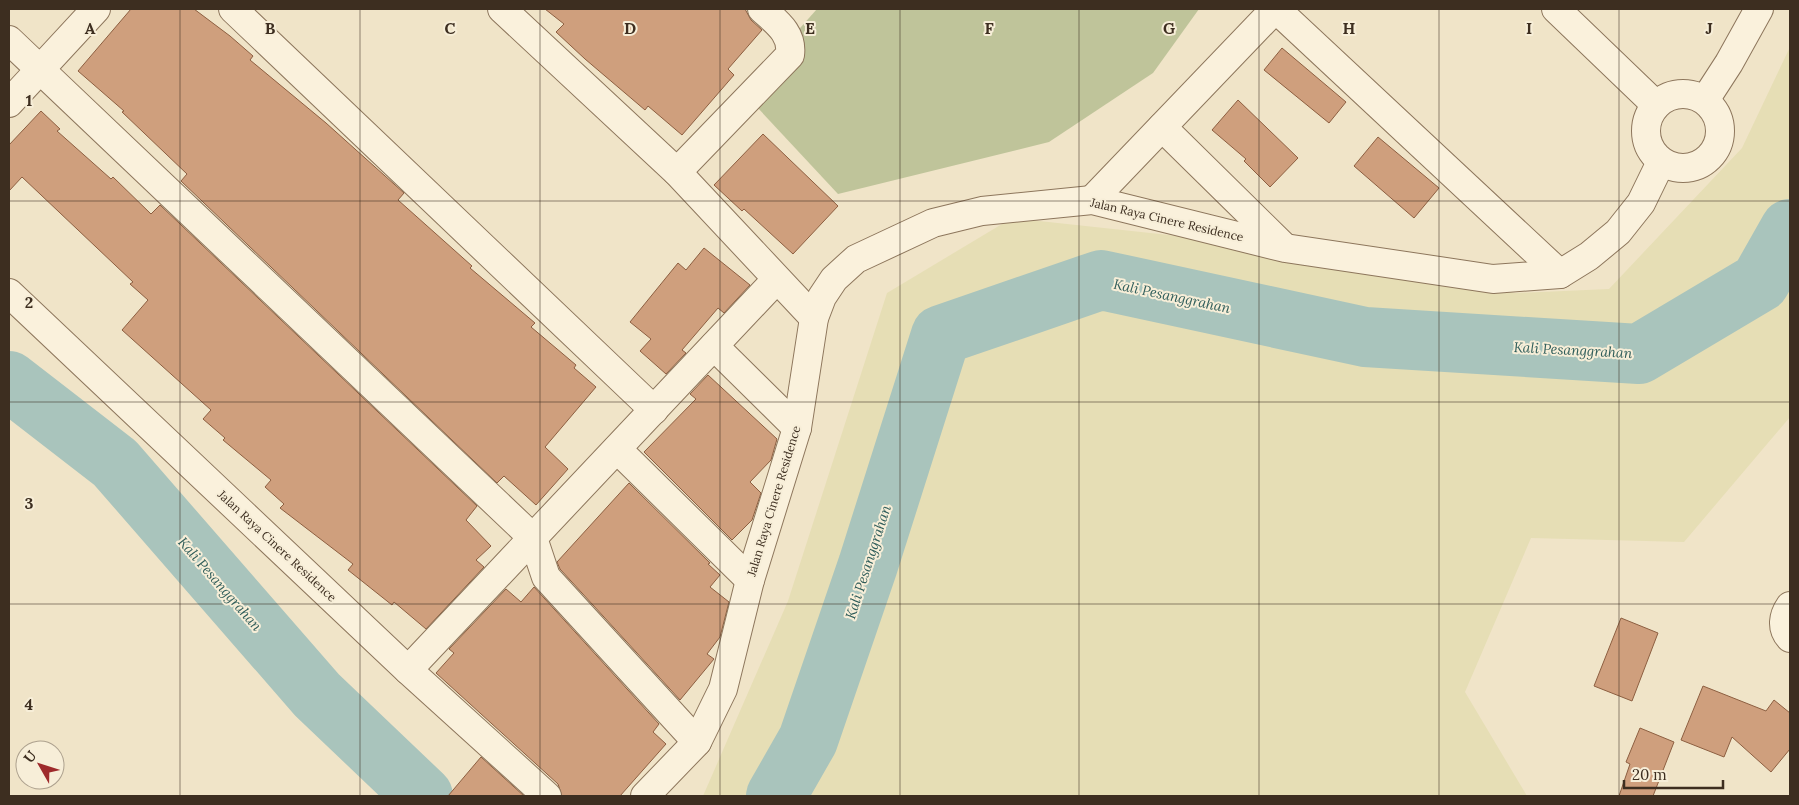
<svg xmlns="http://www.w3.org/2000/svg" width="1799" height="805" font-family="Lora,serif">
<rect width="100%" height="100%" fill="#f0e4c8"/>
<!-- farmland -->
<path fill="#e6deb5" d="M1790 47V417L1684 542 1531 538 1465 692 1527 796H703L788 601 887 293 1012 218 1178 236 1516 293 1609 289 1742 148Z"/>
<!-- cemetery -->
<path fill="#bfc49a" d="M817 9H1199L1153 73 1049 142 838 194 743 92Z"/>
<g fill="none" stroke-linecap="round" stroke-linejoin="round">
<!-- river -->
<g stroke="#a9c4bc" stroke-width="60">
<path d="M9 381 115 463 317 695 423 796"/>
<path d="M776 796 808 740 868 565 941 335 1101 280 1365 337 1639 354 1760 282 1790 229"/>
</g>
</g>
<!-- building -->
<g fill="#cf9f7d" stroke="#8d5f41">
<path d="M131 9H194L230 36 253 56 250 60 326 123 404 193 398 200 472 266 470 268 535 323 531 327 576 365 574 368 596 387 545 447 568 469 536 505 504 476 497 483 181 181 187 174 122 112 124 111 78 71Z"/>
<path d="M545 9H745L751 20 762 30 728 69 734 75 682 135 648 106 645 110 585 59 556 32 564 24Z"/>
<path d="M1282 48 1346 102 1329 123 1264 70Z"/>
<path d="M1238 100 1298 158 1270 187 1244 161 1246 159 1212 130Z"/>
<path d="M41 111 60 129 57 131 111 179 113 177 151 214 160 205 477 506 466 520 491 546 476 560 484 567 426 629 394 602 392 605 348 570 353 564 280 508 284 504 265 487 271 480 223 440 225 438 203 419 211 410 122 330 148 300 130 284 133 282 22 177 9 191V145Z"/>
<path d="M763 134 838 206 793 254 744 209 742 211 714 185Z"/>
<path d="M1378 137 1439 188 1414 218 1354 166Z"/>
<path d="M704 248 750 285 724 313 718 308 682 350 686 353 666 374 640 351 651 339 630 322 678 263 686 270Z"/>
<path d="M708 375 777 439 771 460 750 482 761 493 752 520 732 540 644 452 696 399 690 394Z"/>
<path d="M629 483 710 563 708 564 720 575 710 587 729 602 720 637 707 654 714 659 680 700 560 569 557 562Z"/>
<path d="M534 587 659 724 653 732 666 744 620 796H562L558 784 436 673 454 653 449 649 506 589 521 602Z"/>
<path d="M1621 618 1658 633 1632 701 1594 686Z"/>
<path d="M1703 686 1766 711 1774 700 1790 713V749L1771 772 1732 737 1724 757 1681 740Z"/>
<path d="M1640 728 1674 742 1653 796H1619L1630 764 1626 762Z"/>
<path d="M481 757 524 796H448Z"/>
</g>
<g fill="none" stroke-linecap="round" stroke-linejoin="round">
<defs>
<g id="street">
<path d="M233 9 654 410"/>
<path d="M502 9 677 172 814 318"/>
<path d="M1276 9 1560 274"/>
<path d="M1556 9 1656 105"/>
<path d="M9 40 533 538 546 577 697 742"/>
<circle cx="1683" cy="131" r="37"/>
<path d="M1705 100 1729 63 1759 9"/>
<path d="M9 103 96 9"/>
<path d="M1162 127 1284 247"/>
<path d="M677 172 790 55C793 33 776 22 762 9"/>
<path d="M1092 200 1275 9"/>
<path d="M9 293 408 670 547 796"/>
<path d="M714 346 797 428"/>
<path d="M617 449 750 580"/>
<path d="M1790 606C1783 616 1781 628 1790 638"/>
<path d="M408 670 776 280"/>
<path d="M645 796 697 742 723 689 750 580 797 428 814 318 822 297 834 279 856 259 933 223 982 211 1092 200 1285 248 1493 279 1560 274 1589 256 1618 232 1641 203 1661 162"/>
</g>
</defs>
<!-- street casing -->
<use href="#street" stroke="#8d765c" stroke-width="30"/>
<!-- street -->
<use href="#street" stroke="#faf1dc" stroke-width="28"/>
</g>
<!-- grid -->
<path fill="none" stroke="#3d2e20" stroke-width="1" stroke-opacity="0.55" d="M180 9V796M360 9V796M540 9V796M720 9V796M900 9V796M1079 9V796M1259 9V796M1439 9V796M1619 9V796M9 201H1790M9 402H1790M9 604H1790"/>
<g text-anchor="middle" stroke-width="4" stroke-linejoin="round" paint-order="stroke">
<!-- street labels -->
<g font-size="12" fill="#3d2e20" stroke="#f7eed8">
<text transform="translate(1167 220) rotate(13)" y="4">Jalan Raya Cinere Residence</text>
<text transform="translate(774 501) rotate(-73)" y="4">Jalan Raya Cinere Residence</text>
<text transform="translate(277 546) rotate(43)" y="4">Jalan Raya Cinere Residence</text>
</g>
<!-- water labels -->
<g font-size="14" font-style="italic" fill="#2f5d5a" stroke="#f7eed8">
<text transform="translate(1172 296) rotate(12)" y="5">Kali Pesanggrahan</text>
<text transform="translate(1573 350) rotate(3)" y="5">Kali Pesanggrahan</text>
<text transform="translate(868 562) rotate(-72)" y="5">Kali Pesanggrahan</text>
<text transform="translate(220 584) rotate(49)" y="5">Kali Pesanggrahan</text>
</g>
</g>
<g font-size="16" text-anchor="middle" font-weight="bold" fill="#3d2e20" stroke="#f7eed8" stroke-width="4" stroke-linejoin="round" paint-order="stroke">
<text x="90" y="34">A</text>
<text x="270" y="34">B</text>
<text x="450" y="34">C</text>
<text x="630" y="34">D</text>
<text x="810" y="34">E</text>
<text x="989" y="34">F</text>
<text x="1169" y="34">G</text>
<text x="1349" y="34">H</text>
<text x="1529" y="34">I</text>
<text x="1709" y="34">J</text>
<text x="29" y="106">1</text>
<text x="29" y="308">2</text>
<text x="29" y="509">3</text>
<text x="29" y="710">4</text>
</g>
<!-- border -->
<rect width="1799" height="805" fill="none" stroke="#3d2e20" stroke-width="20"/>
<!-- north arrow -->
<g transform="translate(40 765) rotate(309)"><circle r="24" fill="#f7eed8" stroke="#ada18e"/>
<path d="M0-4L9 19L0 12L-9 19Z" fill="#9e2a2b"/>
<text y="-8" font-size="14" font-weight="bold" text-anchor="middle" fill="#3d2e20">U</text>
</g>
<!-- scale -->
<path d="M1624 780v8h99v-8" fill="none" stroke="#3d2e20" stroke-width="2.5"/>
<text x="1632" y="780" font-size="15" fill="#3d2e20" stroke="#f7eed8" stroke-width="4" paint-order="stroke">20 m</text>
</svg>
